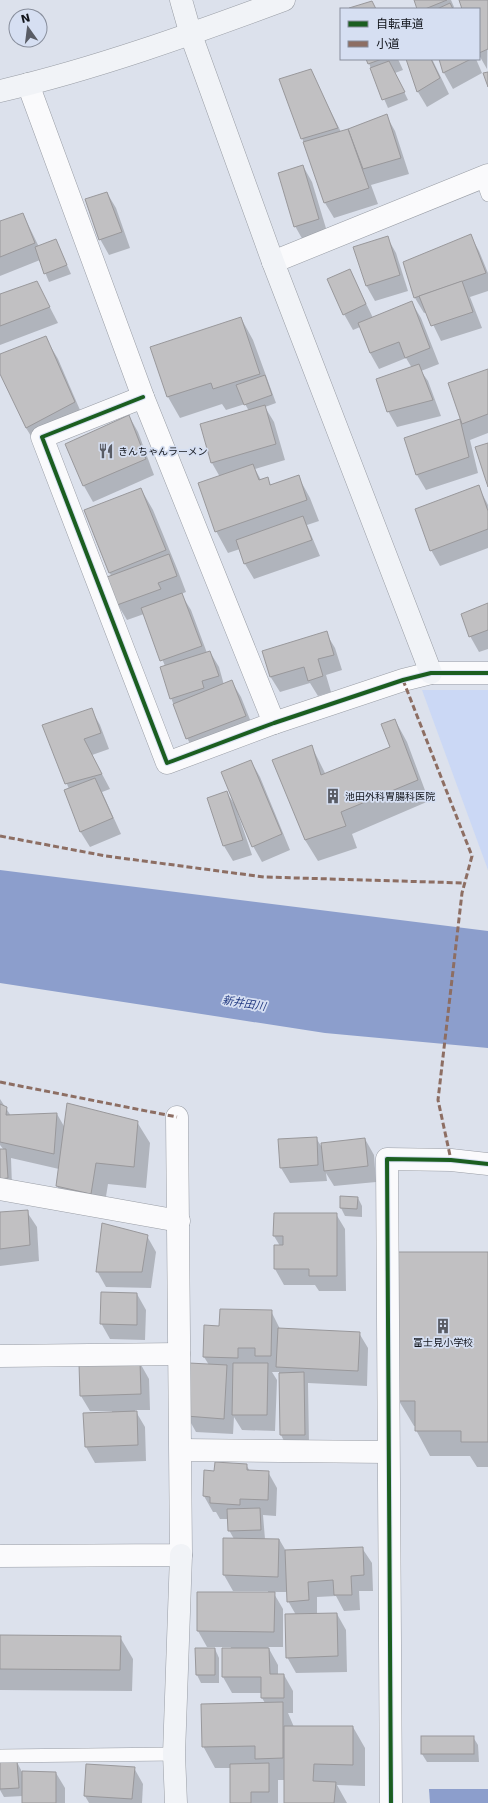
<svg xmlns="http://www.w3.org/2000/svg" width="488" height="1803" font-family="'DejaVu Sans','Noto Sans JP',sans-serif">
<rect width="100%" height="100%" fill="#dce1ec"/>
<!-- green -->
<path fill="#cbd8f5" d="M422 690H488V870Z"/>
<!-- water -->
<g fill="#8c9ecc">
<path d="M0 870 488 931V1048L325 1033 0 983Z"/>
<path d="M429 1789H488V1803H430Z"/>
</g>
<!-- shadow -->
<g fill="#0003">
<path d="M415 0H451L454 7 453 9H418Z"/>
<path d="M460 0H488L487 69 479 55V9H463Z"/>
<path d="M367 59H398L403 70 395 73 408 100 388 108Z"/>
<path d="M407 59H432L449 94 427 107 418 92Z"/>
<path d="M440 59H476L482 73 453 89 444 73Z"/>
<path d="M310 70 341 132 386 115 395 131 409 174 371 185 378 204 334 218 325 203 302 138Z"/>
<path d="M303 166 312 182 328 235 304 242 295 226Z"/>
<path d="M107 193 116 208 130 248 109 255 100 239Z"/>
<path d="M23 214 39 247 56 240 71 274 49 282 40 260 0 276V222Z"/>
<path d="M470 235 479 251 488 273V291L470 297 482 328 441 341 427 312 424 313 415 298Z"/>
<path d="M387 237 396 253 408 291 375 301 366 285Z"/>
<path d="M350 270 373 318 412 303 421 318 439 364 421 371 428 381 441 416 397 427 388 411 412 368 406 358 379 369 370 353 360 327 353 330 344 314Z"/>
<path d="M0 296 45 298 58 323 0 345Z"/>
<path d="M241 318 253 340 276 403 265 407 274 422 285 460 255 469 261 480 267 478 271 485 298 476 310 498 319 521 307 525 320 556 254 579 245 564 240 549 228 553 216 531 220 477 212 463 201 425 249 411 245 404 226 410 222 404 180 418 168 397Z"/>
<path d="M45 337 58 359 86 424 39 449 26 428 0 371V355Z"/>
<path d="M488 370V433L470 440 478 473 426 490 417 475 405 439 461 419Z"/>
<path d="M129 416 138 432 154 475 93 502 84 486 67 444Z"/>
<path d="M478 486 488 505V548L440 566 431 550Z"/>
<path d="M141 489 153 510 178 571 186 592 181 594 191 610 207 653 210 652 219 667 224 685 232 682 241 697 255 732 196 754 187 738 171 698 165 666 144 614 127 620 118 605 108 578 112 577 109 572Z"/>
<path d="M488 604V649L479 652 470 636Z"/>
<path d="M326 633 335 648 342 670 326 675 331 692 318 696 310 683 280 692 270 676Z"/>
<path d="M91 709 100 725 109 749 92 755 110 789 102 792 121 834 90 847 80 831 69 789 43 725Z"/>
<path d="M395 720 407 742 429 801 352 834 357 848 318 861 305 840 274 760 312 747 326 775 391 747Z"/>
<path d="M251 761 260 777 290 850 262 862 253 846 238 811H237L252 855 233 861 224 846 209 799 227 793 237 808Z"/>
<path d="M0 1099 11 1116 57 1114 65 1128 137 1122 150 1143 146 1188 108 1184 103 1215 70 1207 57 1186 59 1169 11 1158 12 1186 0 1188V1150H4L0 1145Z"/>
<path d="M316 1138 323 1149 365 1139 374 1155 376 1182 334 1186 326 1173 327 1181 290 1183 281 1168Z"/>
<path d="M358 1198 362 1206V1217L345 1216 341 1208Z"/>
<path d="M27 1212 37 1227 39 1261 0 1266V1213Z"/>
<path d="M336 1214 345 1229 346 1291H319L315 1285H284L275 1269V1246H280L274 1236Z"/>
<path d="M147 1236 156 1252 151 1288 106 1287 97 1271Z"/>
<path d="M488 1253V1467H477L470 1456H430L416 1430V1426H414L399 1401Z"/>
<path d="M137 1294 146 1310 145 1340 110 1339 101 1323Z"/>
<path d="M271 1311 280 1329 359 1333 368 1348 367 1386 308 1383 309 1443H285L281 1435 279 1372H272L277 1380 275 1431 242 1430 234 1417 233 1434 196 1432 187 1416 209 1365 204 1357 220 1327Z"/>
<path d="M140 1363 149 1379 150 1410H135L145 1427 146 1461 95 1463 86 1447 84 1414 112 1413V1411H90L81 1396Z"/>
<path d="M246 1465 250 1471 268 1472 277 1488 276 1516 263 1515 265 1539H279L286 1551 362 1548 372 1563 373 1591H359L360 1610 344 1611 336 1596 317 1597V1615L337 1614 346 1630 347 1672 296 1673 287 1657 296 1615 288 1601V1592H273L283 1609V1647H268L278 1665V1675H284L293 1691V1713H288L294 1727H353L365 1748V1786L337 1785 347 1803H285V1780H278V1803H231V1768H215L203 1746 265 1703 262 1698V1693H232L223 1677 231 1647H207L198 1631 268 1593V1591H233L224 1575 234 1539 229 1530 228 1519H220L216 1512H213L204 1496 205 1471 215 1472Z"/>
<path d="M0 1636 120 1637 133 1659 132 1691 0 1690Z"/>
<path d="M215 1649 219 1658V1683H201L197 1675Z"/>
<path d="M473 1737 478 1745 479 1762H427L422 1754Z"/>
<path d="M17 1762 22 1772 56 1773 65 1788V1803H23V1796L4 1797 0 1790V1763Z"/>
<path d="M134 1768 143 1784 142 1803H89L85 1796Z"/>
</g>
<!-- building -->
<g fill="#c1c0c2" stroke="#99989b">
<path d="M414 0H447L425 9H417Z"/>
<path d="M459 0H488V49L479 53V9H462Z"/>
<path d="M372 1 376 9H350L349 8Z"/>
<path d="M450 3 453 9H437Z"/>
<path d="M366 59H382L368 64Z"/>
<path d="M406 59H431L440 78 417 92Z"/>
<path d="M439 59H471L443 73Z"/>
<path d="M389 61 405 92 382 100 370 68Z"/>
<path d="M311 69 338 128 301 139 279 79Z"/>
<path d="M488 72V87L483 73Z"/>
<path d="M387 114 401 158 363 169 348 129Z"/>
<path d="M348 129 369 188 324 203 303 142Z"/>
<path d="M303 165 319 219 294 227 278 173Z"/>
<path d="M107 192 122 232 99 240 85 199Z"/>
<path d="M23 213 35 243 0 257V221Z"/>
<path d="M471 234 486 273 414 298 403 262Z"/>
<path d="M388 236 400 275 366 286 353 247Z"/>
<path d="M56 239 67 265 44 274 35 247Z"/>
<path d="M350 269 366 304 343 315 327 279Z"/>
<path d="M37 281 50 307 0 326V294Z"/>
<path d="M462 281 473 312 431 326 419 296Z"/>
<path d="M412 301 430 348 405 358 399 342 370 353 358 323Z"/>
<path d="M241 317 260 374 213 389 211 383 167 397 150 347Z"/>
<path d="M46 336 75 402 26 428 0 374V354Z"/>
<path d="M419 364 433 400 387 412 376 379Z"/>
<path d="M488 369V414L462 424 448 383Z"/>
<path d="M265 375 272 395 244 405 236 385Z"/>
<path d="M265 405 276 444 211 463 200 424Z"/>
<path d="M129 415 146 459 83 486 65 444Z"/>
<path d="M460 419 469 457 416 475 404 438Z"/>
<path d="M488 443V487L475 447Z"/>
<path d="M253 464 259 480 268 477 270 485 299 475 307 500 215 532 198 483Z"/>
<path d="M479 485 488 511V529L430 551 415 509Z"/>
<path d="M141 488 166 550 109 573 84 510Z"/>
<path d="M303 516 312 540 244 564 236 540Z"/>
<path d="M169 554 177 576 158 583 161 589 117 605 107 577Z"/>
<path d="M182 593 202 646 160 661 141 608Z"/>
<path d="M488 603V630L469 637 461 614Z"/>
<path d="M327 631 334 655 318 659 323 676 308 681 304 667 270 677 262 651Z"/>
<path d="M210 651 219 676 202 681 204 688 170 699 160 667Z"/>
<path d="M232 680 246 716 186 739 173 704Z"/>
<path d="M92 708 101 733 84 739 102 774 65 784 42 725Z"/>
<path d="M395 719 418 780 341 812 346 826 305 840 272 760 312 745 321 775 390 747 381 724Z"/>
<path d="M251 760 282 834 252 847 221 772Z"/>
<path d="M95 778 113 818 80 832 64 790Z"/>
<path d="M227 791 243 840 223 846 207 798Z"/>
<path d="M67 1103 138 1121 134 1167 96 1163 91 1194 56 1186Z"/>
<path d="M0 1104 7 1107 6 1115 57 1113 54 1154 0 1142Z"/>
<path d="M317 1137 318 1165 280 1168 278 1139Z"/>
<path d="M365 1138 368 1166 324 1171 321 1143Z"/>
<path d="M0 1149H6L8 1178 0 1179Z"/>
<path d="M340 1196 358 1197 357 1209 340 1208Z"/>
<path d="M28 1210 30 1245 0 1249V1212Z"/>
<path d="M274 1213H337V1276H309V1269H274V1245H283V1236H273Z"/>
<path d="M102 1223 148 1235 142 1272H96Z"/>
<path d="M398 1252H488V1442H461V1431H415V1401H398Z"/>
<path d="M101 1292 137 1293V1325L100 1324Z"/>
<path d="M220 1309 272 1310 271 1356H255V1348H238V1358L203 1357 204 1325 219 1326Z"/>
<path d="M278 1328 360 1332 358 1371 276 1367Z"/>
<path d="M140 1362 141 1394 80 1396 79 1364Z"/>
<path d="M189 1363 227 1365 224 1419 186 1416Z"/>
<path d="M233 1363H268L267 1415H232Z"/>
<path d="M304 1372 305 1435H280L279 1373Z"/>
<path d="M137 1411 138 1445 85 1447 83 1413Z"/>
<path d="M215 1462 247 1464V1470L269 1471 268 1500 240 1499V1505L210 1503V1497L203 1496 204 1470 214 1471Z"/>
<path d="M260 1508 261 1530 228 1531 227 1509Z"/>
<path d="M223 1538 279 1539 278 1577 223 1575Z"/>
<path d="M363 1547 364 1575 351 1576 352 1595H334L333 1580 308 1582 309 1600 287 1602 285 1550Z"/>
<path d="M197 1592H275L274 1632 197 1631Z"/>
<path d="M337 1613 338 1656 286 1658 285 1614Z"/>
<path d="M0 1635 121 1636 120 1670 0 1669Z"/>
<path d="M195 1648H215V1675H196Z"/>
<path d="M222 1648H269L270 1674H284V1698H261V1677H222Z"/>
<path d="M283 1702V1758L255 1759V1746L202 1747 201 1704Z"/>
<path d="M284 1726H353V1765L314 1764 313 1781 336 1782 334 1803H284Z"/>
<rect x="421" y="1736" width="53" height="18"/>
<path d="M17 1761 19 1788 0 1789V1762Z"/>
<path d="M269 1763V1792H251V1803H230V1764Z"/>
<path d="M86 1764 135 1767 132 1799 84 1796Z"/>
<path d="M22 1771 56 1772V1803H22Z"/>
</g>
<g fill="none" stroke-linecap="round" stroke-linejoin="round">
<defs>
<g id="lane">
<path d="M482 178 488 195"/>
<path d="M0 1756 174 1754"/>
</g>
<g id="street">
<path d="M28 84 143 397 274 723"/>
<path d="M273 262 488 175"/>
<path d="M143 397 42 437 167 763 274 723 403 680 431 673H488"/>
<path d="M0 1189 179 1221"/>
<path d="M0 1356 179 1354"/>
<path d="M181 1450 388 1452"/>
<path d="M0 1556 181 1555 177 1117"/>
<path d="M391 1803 387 1159 451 1160 488 1164"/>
</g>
<g id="secondary">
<path d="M181 0 191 35 273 262 431 673"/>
<path d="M0 91C95 69 192 34 284 0"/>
<path d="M176 1803 174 1754 181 1555"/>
</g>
</defs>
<!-- lane casing -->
<use href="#lane" stroke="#999da5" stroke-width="14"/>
<!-- street casing -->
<use href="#street" stroke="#999da5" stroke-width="23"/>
<!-- secondary casing -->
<use href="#secondary" stroke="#999da5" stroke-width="23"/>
<!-- lane -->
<use href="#lane" stroke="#fafafc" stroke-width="13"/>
<!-- street -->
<use href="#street" stroke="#fafafc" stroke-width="22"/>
<!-- secondary -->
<use href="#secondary" stroke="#f1f3f7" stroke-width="22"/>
<!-- quiet -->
<g stroke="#8d6e63" stroke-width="3" stroke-dasharray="6 3" stroke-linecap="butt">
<path d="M403 680 472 856 462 893 438 1100 451 1160"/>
<path d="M0 836 106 856 264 877 465 883"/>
<path d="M0 1082 177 1117"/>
</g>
<defs>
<g id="cycleway">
<path d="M143 397 42 437 167 763 274 723 403 680 431 673H488"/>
<path d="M391 1803 387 1159 451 1160 488 1164"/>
</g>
</defs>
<!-- cycleway casing -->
<use href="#cycleway" stroke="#d6dff2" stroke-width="6"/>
<!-- cycleway -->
<use href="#cycleway" stroke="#1b5e20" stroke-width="4"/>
</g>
<!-- icons -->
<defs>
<symbol id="restaurant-bare" viewBox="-9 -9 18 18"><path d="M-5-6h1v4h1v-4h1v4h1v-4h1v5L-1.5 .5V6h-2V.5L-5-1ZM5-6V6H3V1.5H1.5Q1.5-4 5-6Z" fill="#595c65" stroke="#d6dff2" stroke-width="2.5" paint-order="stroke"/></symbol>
<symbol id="building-bare" viewBox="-9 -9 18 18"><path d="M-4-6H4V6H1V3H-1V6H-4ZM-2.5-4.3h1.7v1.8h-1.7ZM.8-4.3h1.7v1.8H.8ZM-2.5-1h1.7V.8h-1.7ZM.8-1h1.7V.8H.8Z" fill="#595c65" stroke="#d6dff2" stroke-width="2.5" paint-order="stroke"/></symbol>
</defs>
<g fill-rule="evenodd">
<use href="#restaurant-bare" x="95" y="440" width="22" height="22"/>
<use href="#building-bare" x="322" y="785" width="22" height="22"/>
<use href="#building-bare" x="432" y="1315" width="22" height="22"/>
</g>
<g text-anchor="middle" stroke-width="3.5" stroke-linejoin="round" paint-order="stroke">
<!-- poi labels -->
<g font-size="10" fill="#12151c" stroke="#d6dff2" text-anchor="start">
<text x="118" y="455">きんちゃんラーメン</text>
<text x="345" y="800">池田外科胃腸科医院</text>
<text x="443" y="1346" text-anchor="middle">富士見小学校</text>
</g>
<!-- water labels -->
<g font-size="11" font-style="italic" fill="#213981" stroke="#d6dff2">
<text transform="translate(244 1003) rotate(9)" y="4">新井田川</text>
</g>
</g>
<!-- legend -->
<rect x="340" y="8" width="140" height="52" fill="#d6dff2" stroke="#888e9c"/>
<rect x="348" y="21" width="20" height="6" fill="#1b5e20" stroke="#888e9c"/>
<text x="376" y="28" font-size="12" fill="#12151c">自転車道</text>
<rect x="348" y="41" width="20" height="6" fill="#8d6e63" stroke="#888e9c"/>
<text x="376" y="48" font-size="12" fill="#12151c">小道</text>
<!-- north arrow -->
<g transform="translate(28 28) rotate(346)"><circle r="19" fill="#d6dff2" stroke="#888e9c"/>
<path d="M0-3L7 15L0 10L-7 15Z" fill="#595c65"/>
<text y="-6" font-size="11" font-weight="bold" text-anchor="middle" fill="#12151c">N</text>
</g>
</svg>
